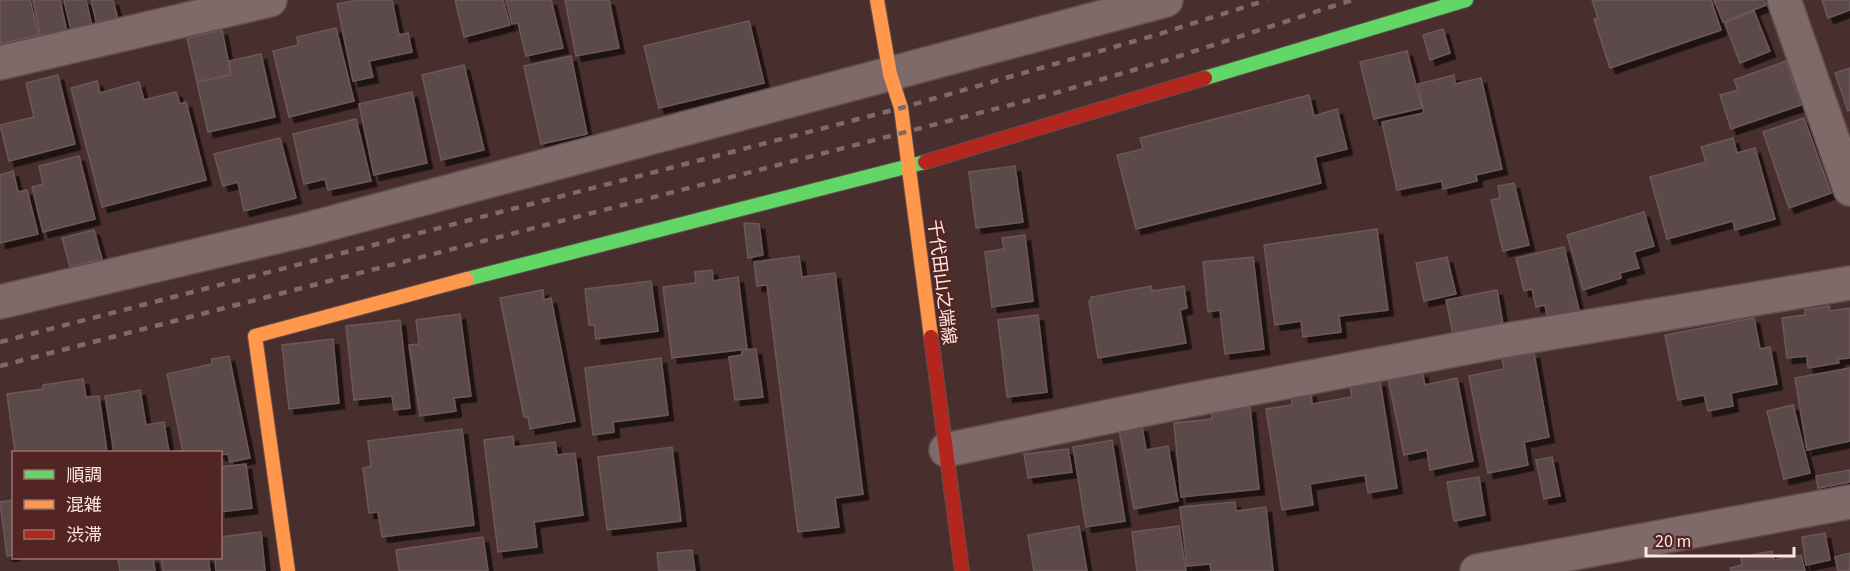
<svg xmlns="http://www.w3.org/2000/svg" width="1850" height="571" font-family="'Source Sans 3','Noto Sans JP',sans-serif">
<defs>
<filter id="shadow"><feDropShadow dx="5.5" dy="5.5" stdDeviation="0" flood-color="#0009"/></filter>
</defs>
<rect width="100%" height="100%" fill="#482f2d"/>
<!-- building -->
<g fill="#5c4849" stroke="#6d5859" stroke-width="1.5" filter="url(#shadow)">
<path d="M0 0H30L39 35 0 44Z"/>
<path d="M33 0H60L67 32 41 38Z"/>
<path d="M64 0H86L93 31 72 35Z"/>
<path d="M91 0H113L119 23 98 29Z"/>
<path d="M357 0H392L399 35 408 33 412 52 369 61 373 77 353 81 337 4Z"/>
<path d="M455 0H503L510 25 464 37Z"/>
<path d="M506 0H551L563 48 526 56 518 23 512 24Z"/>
<path d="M565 0H609L619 48 576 56Z"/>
<path d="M1592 0H1711L1721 30 1610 68 1594 19 1598 18Z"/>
<path d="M1714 0H1764L1766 5 1723 22Z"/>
<path d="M1822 0H1850V10L1828 18Z"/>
<path d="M1754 11 1770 51 1740 63 1725 23Z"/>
<path d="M749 21 764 83 659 108 644 46Z"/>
<path d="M336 28 354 101 289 117 273 51 298 45 297 37Z"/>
<path d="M1443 29 1450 53 1430 60 1423 35Z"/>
<path d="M222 30 231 75 197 82 187 38Z"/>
<path d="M1407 51 1422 108 1374 119 1360 62Z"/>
<path d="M261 54 275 117 208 132 197 82 231 75 229 61Z"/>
<path d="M571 56 587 134 541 144 524 66Z"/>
<path d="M1786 61 1801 105 1731 129 1720 95 1738 90 1734 80Z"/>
<path d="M464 65 484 150 441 160 422 75Z"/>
<path d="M1850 68V110L1848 111 1835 73Z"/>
<path d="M58 75 75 144 9 161 0 125 34 117 26 83Z"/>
<path d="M1454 75 1455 84 1481 78 1502 169 1476 175 1477 181 1443 189 1442 181 1397 190 1382 122 1424 113 1418 84Z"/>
<path d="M97 81 100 93 139 82 144 100 176 92 180 104 186 102 206 180 102 207 71 88Z"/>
<path d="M412 92 427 163 374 175 359 104Z"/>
<path d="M1309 95 1314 116 1337 109 1347 149 1315 157 1321 183 1136 229 1117 155 1143 149 1140 138Z"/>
<path d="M1804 118 1831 193 1789 208 1763 132Z"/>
<path d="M356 119 371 181 328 190 325 179 304 184 293 134Z"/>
<path d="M280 138 296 198 244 211 238 182 223 186 214 154Z"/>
<path d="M1733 138 1737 153 1755 148 1775 219 1735 230 1733 221 1667 239 1650 177 1706 162 1701 147Z"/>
<path d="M79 156 95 219 43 232 32 187 43 184 39 166Z"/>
<path d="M1015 166 1023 222 976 228 969 172Z"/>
<path d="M13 171 18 192 27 190 38 234 0 243V175Z"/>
<path d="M1514 183 1529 245 1503 251 1491 200 1500 198 1498 186Z"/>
<path d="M1644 212 1654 246 1634 252 1639 268 1620 273 1621 278 1583 290 1567 235Z"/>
<path d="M744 223 759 224 763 255 748 258Z"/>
<path d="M1377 229 1388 310 1339 316 1341 332 1303 337 1301 321 1275 325 1264 245Z"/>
<path d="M94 230 102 259 70 267 62 238Z"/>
<path d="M1025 235 1033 301 992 307 985 252 1004 249 1002 238Z"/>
<path d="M1564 247 1580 314 1548 321 1545 305 1536 307 1532 289 1524 291 1516 258Z"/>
<path d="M799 256 802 277 835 273 863 494 835 498 839 527 798 532 767 285 757 286 754 262Z"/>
<path d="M1253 257 1264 349 1225 354 1220 310 1208 312 1203 262Z"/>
<path d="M1447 257 1456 294 1424 301 1416 263Z"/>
<path d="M712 270 713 281 738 277 747 349 672 358 663 287 696 283 695 272Z"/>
<path d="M651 281 658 331 596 339 594 325H589L585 289Z"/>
<path d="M1151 286 1152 291 1184 286 1187 308 1180 310 1186 343 1098 358 1089 301H1091V297Z"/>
<path d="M543 290 544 300 551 298 575 421 530 429 528 417H524L500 298Z"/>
<path d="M1497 290 1504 330 1454 339 1446 300Z"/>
<path d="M1829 306 1830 311 1850 308V358L1838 359 1839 363 1808 368 1807 356 1787 358 1782 318 1805 315V310Z"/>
<path d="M460 314 471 396 454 398 456 411 420 416 409 345 419 344 416 320Z"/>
<path d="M1038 315 1047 392 1007 397 998 320Z"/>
<path d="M1754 318 1760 349 1770 347 1777 384 1731 393 1733 406 1708 411 1704 395 1678 400 1665 335Z"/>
<path d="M400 320 410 408 394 410 392 396 354 400 346 326Z"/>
<path d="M333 339 339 403 289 409 282 345Z"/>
<path d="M756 349 763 397 735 400 729 357 742 355V350Z"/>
<path d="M1534 353 1549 437 1524 442 1528 465 1488 473 1469 376 1504 369 1502 358Z"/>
<path d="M229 356 250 458 230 462 228 454 220 455V452H183L167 374 212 364V359Z"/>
<path d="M661 358 668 415 613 422 614 432 593 435 585 368Z"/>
<path d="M1850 368V441L1807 450 1795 378Z"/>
<path d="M1422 372 1425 385 1457 378 1473 461 1430 470 1427 450 1404 455 1388 378Z"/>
<path d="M83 379 86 397 99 396 107 452H15L7 394 43 389V385Z"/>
<path d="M1380 381 1397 488 1368 493 1365 475 1310 484 1313 505 1282 510 1266 409 1292 405 1291 396 1311 392 1312 404 1352 397 1350 386Z"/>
<path d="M140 390 146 425 164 422 169 452H114L105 396Z"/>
<path d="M1793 405 1810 473 1784 479 1767 411Z"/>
<path d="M1250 407 1259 489 1181 497 1174 423 1212 419V411Z"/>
<path d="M1142 426 1146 450 1168 446 1178 501 1134 509 1119 430Z"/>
<path d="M462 429 474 525 382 537 378 512 369 513 363 468 371 466 368 441Z"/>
<path d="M513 436 514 447 555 442 557 455 575 453 583 515 534 522 537 547 498 552 484 440Z"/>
<path d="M1112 440 1125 521 1086 527 1073 447Z"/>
<path d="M672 447 681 521 607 530 598 457Z"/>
<path d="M1068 449 1072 472 1028 478 1024 454Z"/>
<path d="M1552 457 1560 496 1544 499 1536 460Z"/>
<path d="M246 464 252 508 220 512V467Z"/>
<path d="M1850 470V482L1818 488 1816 476Z"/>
<path d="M1479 477 1485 515 1454 521 1447 482Z"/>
<path d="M14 500V555L7 556 0 502Z"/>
<path d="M1235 502 1236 511 1266 507 1273 571H1211L1210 564 1187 566 1180 507Z"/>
<path d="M1079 526 1087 571H1034L1028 535Z"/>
<path d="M1179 526 1186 571H1137L1132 532Z"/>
<path d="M261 532 265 571H216L215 558H220V537Z"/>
<path d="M1825 533 1830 560 1806 565 1802 537Z"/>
<path d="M483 537 488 571H399L396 550Z"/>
<path d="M692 550 695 571H659L657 553Z"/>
<path d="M1772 551 1774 560 1801 555 1805 571H1731L1730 568 1742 565 1741 557Z"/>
<path d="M1850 553V571H1838L1835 557Z"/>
<path d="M118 558H153L155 571H120Z"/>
<path d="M161 558H208L210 571H163Z"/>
</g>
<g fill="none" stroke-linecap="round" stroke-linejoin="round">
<defs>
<g id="street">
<path d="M1784 0 1850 189"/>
<path d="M0 63 270 0"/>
<path d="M0 302 305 230 1166 0"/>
<path d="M946 450 1185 401 1501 341 1850 283"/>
<path d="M1477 571 1850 502"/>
</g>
<g id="fast">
<path d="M1205 78 1466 0"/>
<path d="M467 279 925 162"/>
</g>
<g id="slow">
<path d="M877 0 890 74 901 108 931 337"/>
<path d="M288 571 255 336 467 279"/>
</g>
<g id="jam">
<path d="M925 162 1205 78"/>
<path d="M931 337 962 571"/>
</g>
</defs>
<!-- street casing -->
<use href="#street" stroke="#624e4c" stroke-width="36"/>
<!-- fast casing -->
<use href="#fast" stroke="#624e4c" stroke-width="16"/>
<!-- slow casing -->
<use href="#slow" stroke="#624e4c" stroke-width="16"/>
<!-- jam casing -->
<use href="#jam" stroke="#624e4c" stroke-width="16"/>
<!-- street -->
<use href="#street" stroke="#7e6b69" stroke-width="33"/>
<!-- fast -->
<use href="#fast" stroke="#63d668" stroke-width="14"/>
<!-- slow -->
<use href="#slow" stroke="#ff974d" stroke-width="14"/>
<!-- jam -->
<use href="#jam" stroke="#b3261e" stroke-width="14"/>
<!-- rail -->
<g stroke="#7e6b69" stroke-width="4.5" stroke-dasharray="8 8" stroke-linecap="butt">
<path d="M0 342 901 108 1156 35 1267 0"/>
<path d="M0 366 1045 96 1164 61 1352 0"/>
</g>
</g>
<g text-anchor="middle" stroke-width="5" stroke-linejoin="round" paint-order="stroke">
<!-- street labels -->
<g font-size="18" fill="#fee6e3" stroke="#532522">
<text transform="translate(942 282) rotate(83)" y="6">千代田山之端線</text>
</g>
</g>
<!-- legend -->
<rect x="12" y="451" width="210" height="108" fill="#532522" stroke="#97726f" stroke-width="1.5"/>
<rect x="24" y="470" width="30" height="9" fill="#63d668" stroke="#97726f" stroke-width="1.5"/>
<text x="66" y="481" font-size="18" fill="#fee6e3">順調</text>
<rect x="24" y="500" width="30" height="9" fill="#ff974d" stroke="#97726f" stroke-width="1.5"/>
<text x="66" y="511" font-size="18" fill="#fee6e3">混雑</text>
<rect x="24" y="530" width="30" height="9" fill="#b3261e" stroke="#97726f" stroke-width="1.5"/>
<text x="66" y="541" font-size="18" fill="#fee6e3">渋滞</text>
<!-- scale -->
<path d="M1646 547v9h148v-9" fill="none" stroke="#fee6e3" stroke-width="3"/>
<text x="1655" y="547" font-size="18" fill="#fee6e3" stroke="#532522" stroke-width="4.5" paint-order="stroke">20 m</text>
</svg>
